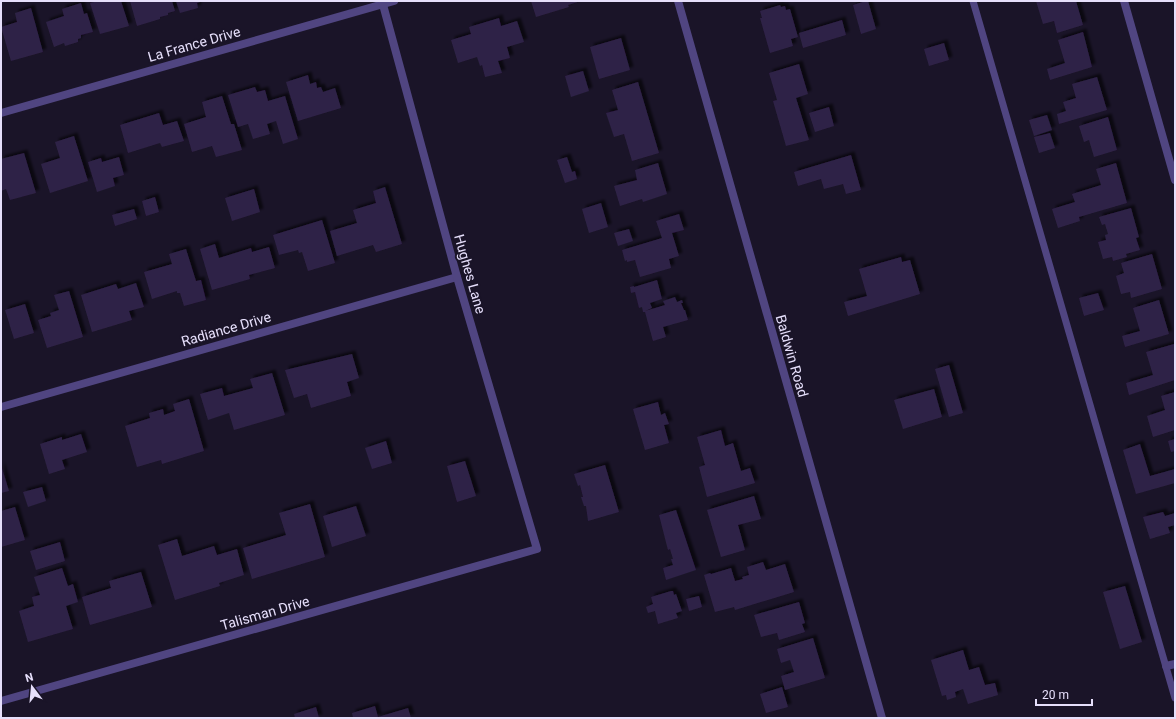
<svg xmlns="http://www.w3.org/2000/svg" width="1176" height="719" font-family="Roboto,sans-serif">
<defs>
<filter id="shadow"><feDropShadow dx="3.5" dy="-3.5" stdDeviation="1" flood-color="#0009"/></filter>
</defs>
<rect width="100%" height="100%" fill="#1a1428"/>
<!-- building -->
<g fill="#2f2246" filter="url(#shadow)">
<path d="M98 1H121L129 26 100 34 90 3Z"/>
<path d="M130 1H172L175 11 168 13V15L160 17V19L137 26Z"/>
<path d="M176 1H203L197 3 198 8 180 13Z"/>
<path d="M531 1H581L568 5 569 7 536 17Z"/>
<path d="M866 1H868L876 29 861 34 853 5Z"/>
<path d="M1036 1H1076L1083 25 1057 33 1054 21 1043 24Z"/>
<path d="M81 3 84 14 87 13 93 32 81 35V38L78 39V42L65 46 64 43 54 47 46 22 64 16 62 9Z"/>
<path d="M780 5 781 7 785 6 786 10 790 9 798 37 791 39 793 46 770 53 760 18H762L760 11Z"/>
<path d="M31 8 43 52 11 61 1 27 17 22 15 13Z"/>
<path d="M499 18 501 26 517 21 524 42 507 47 510 58 498 61 502 73 485 77 482 65 480 66 477 57 458 63 451 40 471 34 469 27Z"/>
<path d="M842 20 846 35 803 48 799 33Z"/>
<path d="M1083 32 1092 67 1050 80 1047 69 1065 63 1058 40Z"/>
<path d="M621 38 630 70 599 79 590 47Z"/>
<path d="M944 43 949 60 929 66 924 49Z"/>
<path d="M799 64 808 94 796 98 809 140 786 146 773 101 777 100 769 73Z"/>
<path d="M583 71 589 91 571 97 565 76Z"/>
<path d="M308 75 310 84 316 82 317 88 321 87 323 92 335 88 341 108 298 121 286 82Z"/>
<path d="M1097 77 1107 110 1059 124 1057 114 1066 111 1063 102 1076 98 1072 84Z"/>
<path d="M638 82 659 153 632 161 624 134 614 137 606 113 618 110 612 90Z"/>
<path d="M255 87 257 92 265 90 268 101 285 96 298 139 283 144 276 121 267 124 270 134 253 139 248 124 238 127 228 95Z"/>
<path d="M222 96 231 124H234L242 150 216 157 212 146 192 152 184 124 206 117 202 102Z"/>
<path d="M829 107 834 126 815 132 809 113Z"/>
<path d="M159 113 163 125 177 121 184 141 162 147 160 143 128 153 120 125Z"/>
<path d="M1047 115 1052 130 1034 136 1029 120Z"/>
<path d="M1108 117 1117 150 1094 157 1089 140 1084 142 1079 126Z"/>
<path d="M1050 133 1055 148 1039 153 1034 137Z"/>
<path d="M74 136 88 181 50 193 41 164 60 158 55 142Z"/>
<path d="M24 153 36 193 10 200 6 189 1 191V159Z"/>
<path d="M851 155 861 190 846 194 843 184 824 189 821 179 798 186 794 172Z"/>
<path d="M119 157 124 175 113 178 115 186 97 192 88 162 101 158 102 162Z"/>
<path d="M567 157 572 172 575 171 577 179 565 183 557 160Z"/>
<path d="M658 163 667 194 643 202 642 199 620 206 614 186 637 180 635 170Z"/>
<path d="M1116 163 1127 203 1079 217 1080 221 1058 228 1052 209 1075 202 1072 194 1101 185 1096 169Z"/>
<path d="M385 187 402 244 376 252 373 245 337 256 330 231 357 223 353 210 376 203 373 191Z"/>
<path d="M254 189 260 212 232 221 225 198Z"/>
<path d="M155 197 159 212 146 216 142 201Z"/>
<path d="M601 203 608 227 589 233 582 209Z"/>
<path d="M1131 208 1139 237 1136 238 1140 250 1126 254 1127 257 1113 261 1112 257 1103 259 1098 242 1106 240 1105 235 1108 234 1105 224 1102 225 1099 217Z"/>
<path d="M134 209 137 219 115 226 112 215Z"/>
<path d="M679 214 684 230 672 233 679 256 669 259 671 268 640 277 635 260 627 262V260L625 261 622 250 662 238 656 221Z"/>
<path d="M322 220 335 263 308 271 302 252 299 253 298 250 279 255 273 235Z"/>
<path d="M629 229 633 241 618 246 614 233Z"/>
<path d="M215 244 219 258 251 248 252 252 269 247 275 268 249 275 250 279 212 290 200 249Z"/>
<path d="M186 249 196 281 201 280 206 300 184 306 180 293H177V291L152 299 144 272 172 264 169 254Z"/>
<path d="M1152 254 1162 289 1131 298 1130 292 1121 294 1116 276 1124 273 1121 263Z"/>
<path d="M901 257 902 262 910 260 920 294 848 316 844 302 867 296 859 269Z"/>
<path d="M657 280 662 299 650 303 652 308 645 311 665 305 663 301 675 297 677 302 682 300 683 303H681L684 310H685L688 320 663 327 666 337 653 341 645 312H643L642 307 639 308 635 292 631 293 630 287 634 286V287Z"/>
<path d="M136 283 144 307 129 311 132 320 92 332 81 295 116 284 118 289Z"/>
<path d="M69 291 83 337 47 348 38 320 51 316 50 313 59 310 54 295Z"/>
<path d="M1098 293 1104 310 1084 316 1079 298Z"/>
<path d="M1159 300 1169 334 1125 347 1122 336 1140 331 1133 308Z"/>
<path d="M25 304 34 333 14 339 5 310Z"/>
<path d="M1174 344 1175 380 1129 395 1126 383 1153 375 1146 352Z"/>
<path d="M352 354 359 378 347 382 351 396 311 408 307 394 294 398 285 370Z"/>
<path d="M949 365 963 413 949 417 935 369Z"/>
<path d="M272 373 285 415 234 430 229 413 208 420 200 394 222 388 224 396 253 388 250 379Z"/>
<path d="M934 389 942 417 903 429 894 400Z"/>
<path d="M1175 392V430L1153 437 1147 416 1165 410 1161 396Z"/>
<path d="M189 399 204 451 162 464 161 460 137 467 125 426 150 418 149 413 163 409 164 415 175 411 173 404Z"/>
<path d="M658 402 661 415 665 413 669 424 664 425 669 443 645 450 633 409Z"/>
<path d="M721 430 725 446 733 443 741 471 750 468 755 483 707 497 699 467 705 465 697 437Z"/>
<path d="M81 434 87 452 62 460 65 469 49 474 40 444 62 437V440Z"/>
<path d="M1175 439V451L1171 452 1168 441Z"/>
<path d="M386 441 392 463 372 469 365 448Z"/>
<path d="M1140 444 1150 476 1175 469V483L1136 494 1123 450Z"/>
<path d="M465 461 476 496 457 502 447 466Z"/>
<path d="M1 465 9 491 1 493Z"/>
<path d="M605 465 619 512 588 521 586 506H584L581 497H583L580 485 578 486 574 474Z"/>
<path d="M42 487 46 501 28 507 23 492Z"/>
<path d="M754 496 761 519 738 525 745 550 721 557 707 510Z"/>
<path d="M310 504 325 557 252 579 243 548 286 535 279 513Z"/>
<path d="M356 506 366 536 332 547 323 516Z"/>
<path d="M15 507 25 540 1 547V511Z"/>
<path d="M676 510 696 570 666 580 663 568 673 565 671 559H673L670 549 668 550 659 515Z"/>
<path d="M1163 512 1165 516 1175 513V525L1168 527 1170 533 1150 539 1143 517Z"/>
<path d="M177 539 182 556 214 546 217 555 237 549 244 575 219 583 220 586 175 600 158 545Z"/>
<path d="M60 542 65 561 36 570 30 551Z"/>
<path d="M763 562 766 570 785 564 794 592 735 610 734 607 715 612 704 575 710 573 711 574 731 568 735 581 743 579 742 577 749 575 747 567Z"/>
<path d="M62 568 68 586 73 584 78 602 66 606 73 629 28 642 19 611 34 606 32 597 40 595 34 577Z"/>
<path d="M141 572 152 607 90 625 82 597 111 588 109 581Z"/>
<path d="M1125 586 1142 642 1120 649 1103 592Z"/>
<path d="M671 591H673L674 595 676 594 682 611 676 613 678 618 658 624 655 611 648 613 646 607 653 604 651 597Z"/>
<path d="M699 596 702 607 689 611 686 599Z"/>
<path d="M799 602 805 623 802 624 805 632 779 640 777 633 761 637 754 615Z"/>
<path d="M813 638 825 678 785 690 781 676 794 672 790 660 781 663 777 649Z"/>
<path d="M963 650 969 670 979 667 985 685 995 683 998 695 968 704 963 689 955 692 956 697 947 700 946 695 942 696 931 660Z"/>
<path d="M782 687 788 707 766 713 760 694Z"/>
<path d="M375 706 378 717 408 708 411 718H353L352 713Z"/>
<path d="M316 707 319 718H295L294 714Z"/>
</g>
<g fill="none" stroke-linecap="round" stroke-linejoin="round">
<!-- service -->
<path stroke="#504581" stroke-width="7" d="M973 1 1175 698"/>
<!-- minor -->
<g stroke="#504581" stroke-width="8">
<path d="M678 1 882 718"/>
<path d="M1124 1 1175 180"/>
<path d="M1 113 394 1"/>
<path d="M1 407 457 277"/>
<path d="M1166 666 1175 664"/>
<path d="M1 701 537 549 457 277 382 1"/>
</g>
</g>
<g text-anchor="middle" stroke-width="4" stroke-linejoin="round" paint-order="stroke">
<!-- street labels -->
<g font-size="14" fill="#e6dffb" stroke="#1a1428">
<text transform="translate(194 44) rotate(-16)" y="5">La France Drive</text>
<text transform="translate(470 274) rotate(74)" y="5">Hughes Lane</text>
<text transform="translate(226 329) rotate(-16)" y="5">Radiance Drive</text>
<text transform="translate(792 356) rotate(74)" y="5">Baldwin Road</text>
<text transform="translate(265 613) rotate(-16)" y="5">Talisman Drive</text>
</g>
</g>
<!-- border -->
<rect width="1176" height="719" fill="none" stroke="#e6dffb" stroke-width="4"/>
<!-- north arrow -->
<g transform="translate(32 687) rotate(344)" stroke="#1a1428" stroke-width="3" paint-order="stroke">
<path d="M0-3L7 15L0 10L-7 15Z" fill="#e6dffb"/>
<text y="-6" font-size="11" font-weight="bold" text-anchor="middle" fill="#e6dffb">N</text>
</g>
<!-- scale -->
<path d="M1036 699v6h56v-6" fill="none" stroke="#e6dffb" stroke-width="2"/>
<text x="1042" y="699" font-size="12" fill="#e6dffb" stroke="#1a1428" stroke-width="3" paint-order="stroke">20 m</text>
</svg>
